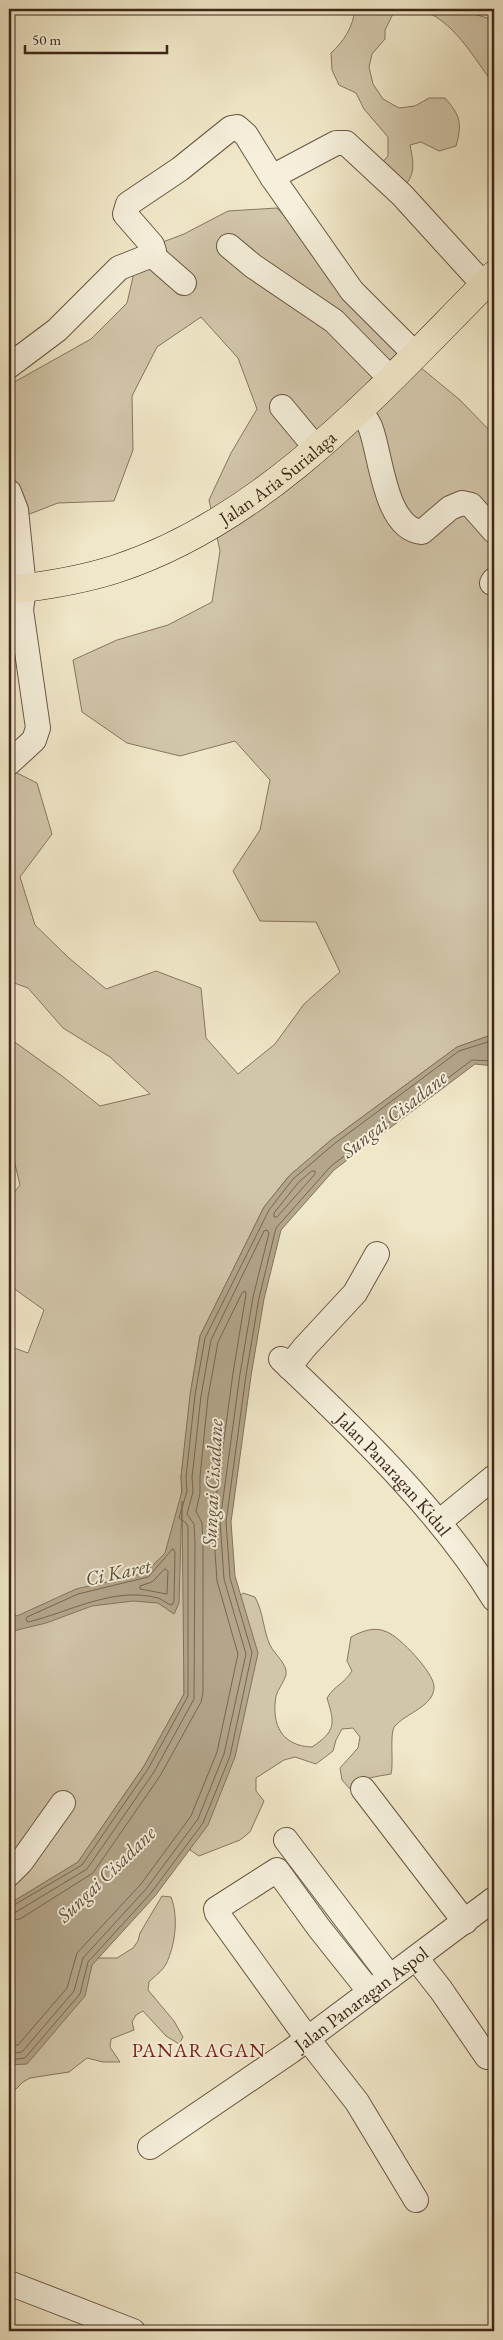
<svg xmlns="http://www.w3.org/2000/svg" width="503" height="2340" font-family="'EB Garamond',serif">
<rect width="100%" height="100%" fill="#f0e7c8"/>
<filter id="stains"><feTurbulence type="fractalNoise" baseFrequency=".004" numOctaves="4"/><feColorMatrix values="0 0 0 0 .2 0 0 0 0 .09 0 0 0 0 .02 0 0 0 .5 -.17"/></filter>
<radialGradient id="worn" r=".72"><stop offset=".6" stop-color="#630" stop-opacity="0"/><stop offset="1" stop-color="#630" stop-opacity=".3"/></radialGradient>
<!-- green -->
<g fill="#d2c6aa" stroke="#887660">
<path d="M355 9H405L393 14 385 30V39L372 54 369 67 373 84 383 99 399 108 415 106 429 98H445C461 116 462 124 456 146L439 151 421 142 410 145C414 165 416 175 401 190L377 168 388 156V137L364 109 356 93 339 85 332 70 331 53C344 41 353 27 355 9Z"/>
<path d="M419 9H470L477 15 494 20V85C474 58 453 19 419 9Z"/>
<path d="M277 208 420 367 460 400 494 435V1034L457 1047 331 1140 288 1177 264 1207 200 1336 192 1384 181 1477 184 1550V1694L144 1766 78 1862 9 1904V1346L28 1353 44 1310 9 1285V1199L20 1185 9 1139V1038L62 1076 100 1106 150 1094 110 1057 63 1028 28 988 9 981V769L37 783 52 834 20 877 35 925 69 958 106 989 156 971 201 988 206 1038 238 1074 275 1044 304 1004 340 972 316 922 260 921 233 871 260 830 270 780 235 741 180 756 127 743 82 712 73 660 117 640 168 625 212 602 220 551 209 500 231 453 257 409 238 358 201 317 157 347 132 396 133 450 114 501 58 503 9 522V385L91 339 127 303 139 251 184 234 228 211Z"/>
<path d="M243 1593 255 1597C264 1614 263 1630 270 1645 274 1654 288 1664 286 1675 284 1682 278 1689 276 1696 271 1725 282 1746 312 1747 336 1731 335 1724 327 1698 336 1684 343 1685 352 1671L347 1661 351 1637C362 1631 375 1626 387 1632 400 1637 433 1672 434 1686 435 1706 406 1713 395 1726 389 1733 394 1762 391 1774 375 1777 363 1777 350 1789L342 1780 340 1768 358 1748 360 1737 353 1728 342 1729 336 1740 333 1751 316 1764 295 1757 284 1760 256 1778V1791L264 1801 250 1832 240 1840 199 1856 190 1850 233 1602Z"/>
<path d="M162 1896 171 1897C179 1917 175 1946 166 1964 162 1972 154 1976 149 1982L148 1990 174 2021 183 2037 179 2044 166 2036 143 2011 136 2015 132 2022 134 2030 111 2039 110 2047 120 2062H103L87 2058 69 2072 30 2078 23 2082 12 2093 9 2114V2055L90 1958H117L133 1948 138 1941 140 1933Z"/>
</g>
<!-- water -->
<path fill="#b3a68b" stroke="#84735c" d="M494 1034V1066L475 1064 334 1170 281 1230 264 1299 251 1376 231 1522 235 1576 258 1653 235 1757 208 1825 155 1896 92 1965 85 1996 27 2064 9 2065V1904L78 1862 144 1766 184 1694 182 1501 179 1603 174 1614 158 1603 133 1601 92 1606 46 1623 9 1632V1611L17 1616 76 1589 145 1573 165 1553 182 1491 181 1477 190 1395 200 1336 264 1207 290 1175 331 1140 457 1047Z"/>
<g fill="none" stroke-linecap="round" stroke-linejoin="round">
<!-- shore -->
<g stroke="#786650" stroke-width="1">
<path d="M312 1171H315V1174L277 1217H274V1213L298 1183Z"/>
<path d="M173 1549 175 1552 174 1601 172 1605C167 1604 163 1600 158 1598 114 1586 70 1612 28 1622L26 1620 27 1617 78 1594 148 1577Z"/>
<path d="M165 1569 168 1571 167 1594 140 1589V1586L152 1582Z"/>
<path d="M9 1908 82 1865 148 1769 188 1696V1527L186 1523 179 1518 187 1491 186 1477 195 1395 205 1338 269 1210 293 1179 334 1144 459 1051 494 1040"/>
<path d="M9 1914 16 1912 87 1869 154 1772 194 1699 195 1543 194 1524 187 1514 193 1492 192 1477 201 1396 211 1340 264 1231 267 1230 269 1233 253 1297 240 1374 220 1521 224 1579 246 1654 224 1754 198 1819 146 1889 83 1958 74 1991 22 2052 9 2054"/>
<path d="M9 1921 20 1919 93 1873 160 1776 201 1702 203 1693V1543L202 1523 196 1511 200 1493V1477L208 1397 218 1342 242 1293 245 1291 246 1294 233 1373 213 1521 217 1581 238 1654 217 1752 191 1816 141 1884 77 1953 67 1988 18 2045 9 2046"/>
<path d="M9 2060 25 2058 80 1994 88 1962 151 1893 203 1823 230 1756 252 1653 230 1578 226 1522 246 1375 259 1298 276 1228 331 1166 472 1060 494 1061"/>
</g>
<defs>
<g id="minor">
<path d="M272 177 336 143H346L402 195 484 285"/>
<path d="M229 246 253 266 334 321 390 378"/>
<path d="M152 255 184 283"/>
<path d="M9 366 57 330 119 268 152 255 154 251 152 245 125 214 128 204 180 169 231 128 237 127 246 135 272 177 352 291 415 354"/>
<path d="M282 407 316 448"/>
<path d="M358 409C363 415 369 422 371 429 381 456 385 529 422 532L450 508 462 503 471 505 494 531"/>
<path d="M9 492 16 510 24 588 21 610 38 728 34 740 9 763"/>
<path d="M492 583 494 580"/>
<path id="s1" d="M281 1359C356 1430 440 1511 494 1599"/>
<path d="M289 1367 304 1348 355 1293 377 1254"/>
<path d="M439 1522 494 1477"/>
<path d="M363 1789 465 1922"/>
<path d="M286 1840 390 1977"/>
<path d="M9 1874 21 1862 63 1803"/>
<path d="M416 1958 441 1990 487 2057"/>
<path d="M370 1992 319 1928 277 1870 216 1909 217 1913 307 2038 357 2102 416 2200"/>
<path id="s2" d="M150 2147 291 2051 494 1899"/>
<path d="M9 2283 133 2331"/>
</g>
<g id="major">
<path id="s3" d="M9 590C44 586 82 580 116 569 269 519 384 385 494 275"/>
</g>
</defs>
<!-- minor casing -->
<use href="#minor" stroke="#6a5742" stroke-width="26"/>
<!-- major casing -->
<use href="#major" stroke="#3d2716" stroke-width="29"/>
<!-- minor -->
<use href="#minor" stroke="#f5efdb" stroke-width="24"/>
<!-- major -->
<use href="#major" stroke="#f0e7c8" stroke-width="28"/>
</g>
<g text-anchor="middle" stroke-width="4" stroke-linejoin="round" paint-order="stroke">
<!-- street labels -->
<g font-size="19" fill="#3d2716" stroke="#f5efdb">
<text dy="7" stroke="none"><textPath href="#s3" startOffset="296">Jalan Aria Surialaga</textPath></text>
<text dy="7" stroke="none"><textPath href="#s1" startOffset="161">Jalan Panaragan Kidul</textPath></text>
<text dy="7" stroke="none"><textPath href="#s2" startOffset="258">Jalan Panaragan Aspol</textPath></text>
</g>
<!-- water labels -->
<g font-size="20" font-style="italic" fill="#604d39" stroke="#f5efdb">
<text transform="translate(394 1114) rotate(-38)" y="7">Sungai Cisadane</text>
<text transform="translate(212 1483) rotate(-87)" y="7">Sungai Cisadane</text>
<text transform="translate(118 1572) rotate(-12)" y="7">Ci Karet</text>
<text transform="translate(106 1874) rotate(-44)" y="7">Sungai Cisadane</text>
</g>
<!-- neighbourhood labels -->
<g font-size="20" letter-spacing="1" fill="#7a1f14" stroke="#f5efdb">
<text x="199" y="2057">PANARAGAN</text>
</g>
</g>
<!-- margin -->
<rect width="503" height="2340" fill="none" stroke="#f0e7c8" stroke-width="30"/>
<rect x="10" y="10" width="483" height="2320" fill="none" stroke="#3d2716" stroke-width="2.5"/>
<rect x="15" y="15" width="473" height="2310" fill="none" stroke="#3d2716"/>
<!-- scale -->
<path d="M25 45v8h142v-8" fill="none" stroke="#3d2716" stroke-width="2.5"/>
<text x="32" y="45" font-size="15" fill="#3d2716" stroke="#f5efdb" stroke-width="4" paint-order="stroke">50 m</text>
<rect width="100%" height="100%" filter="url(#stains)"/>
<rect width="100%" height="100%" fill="url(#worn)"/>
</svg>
